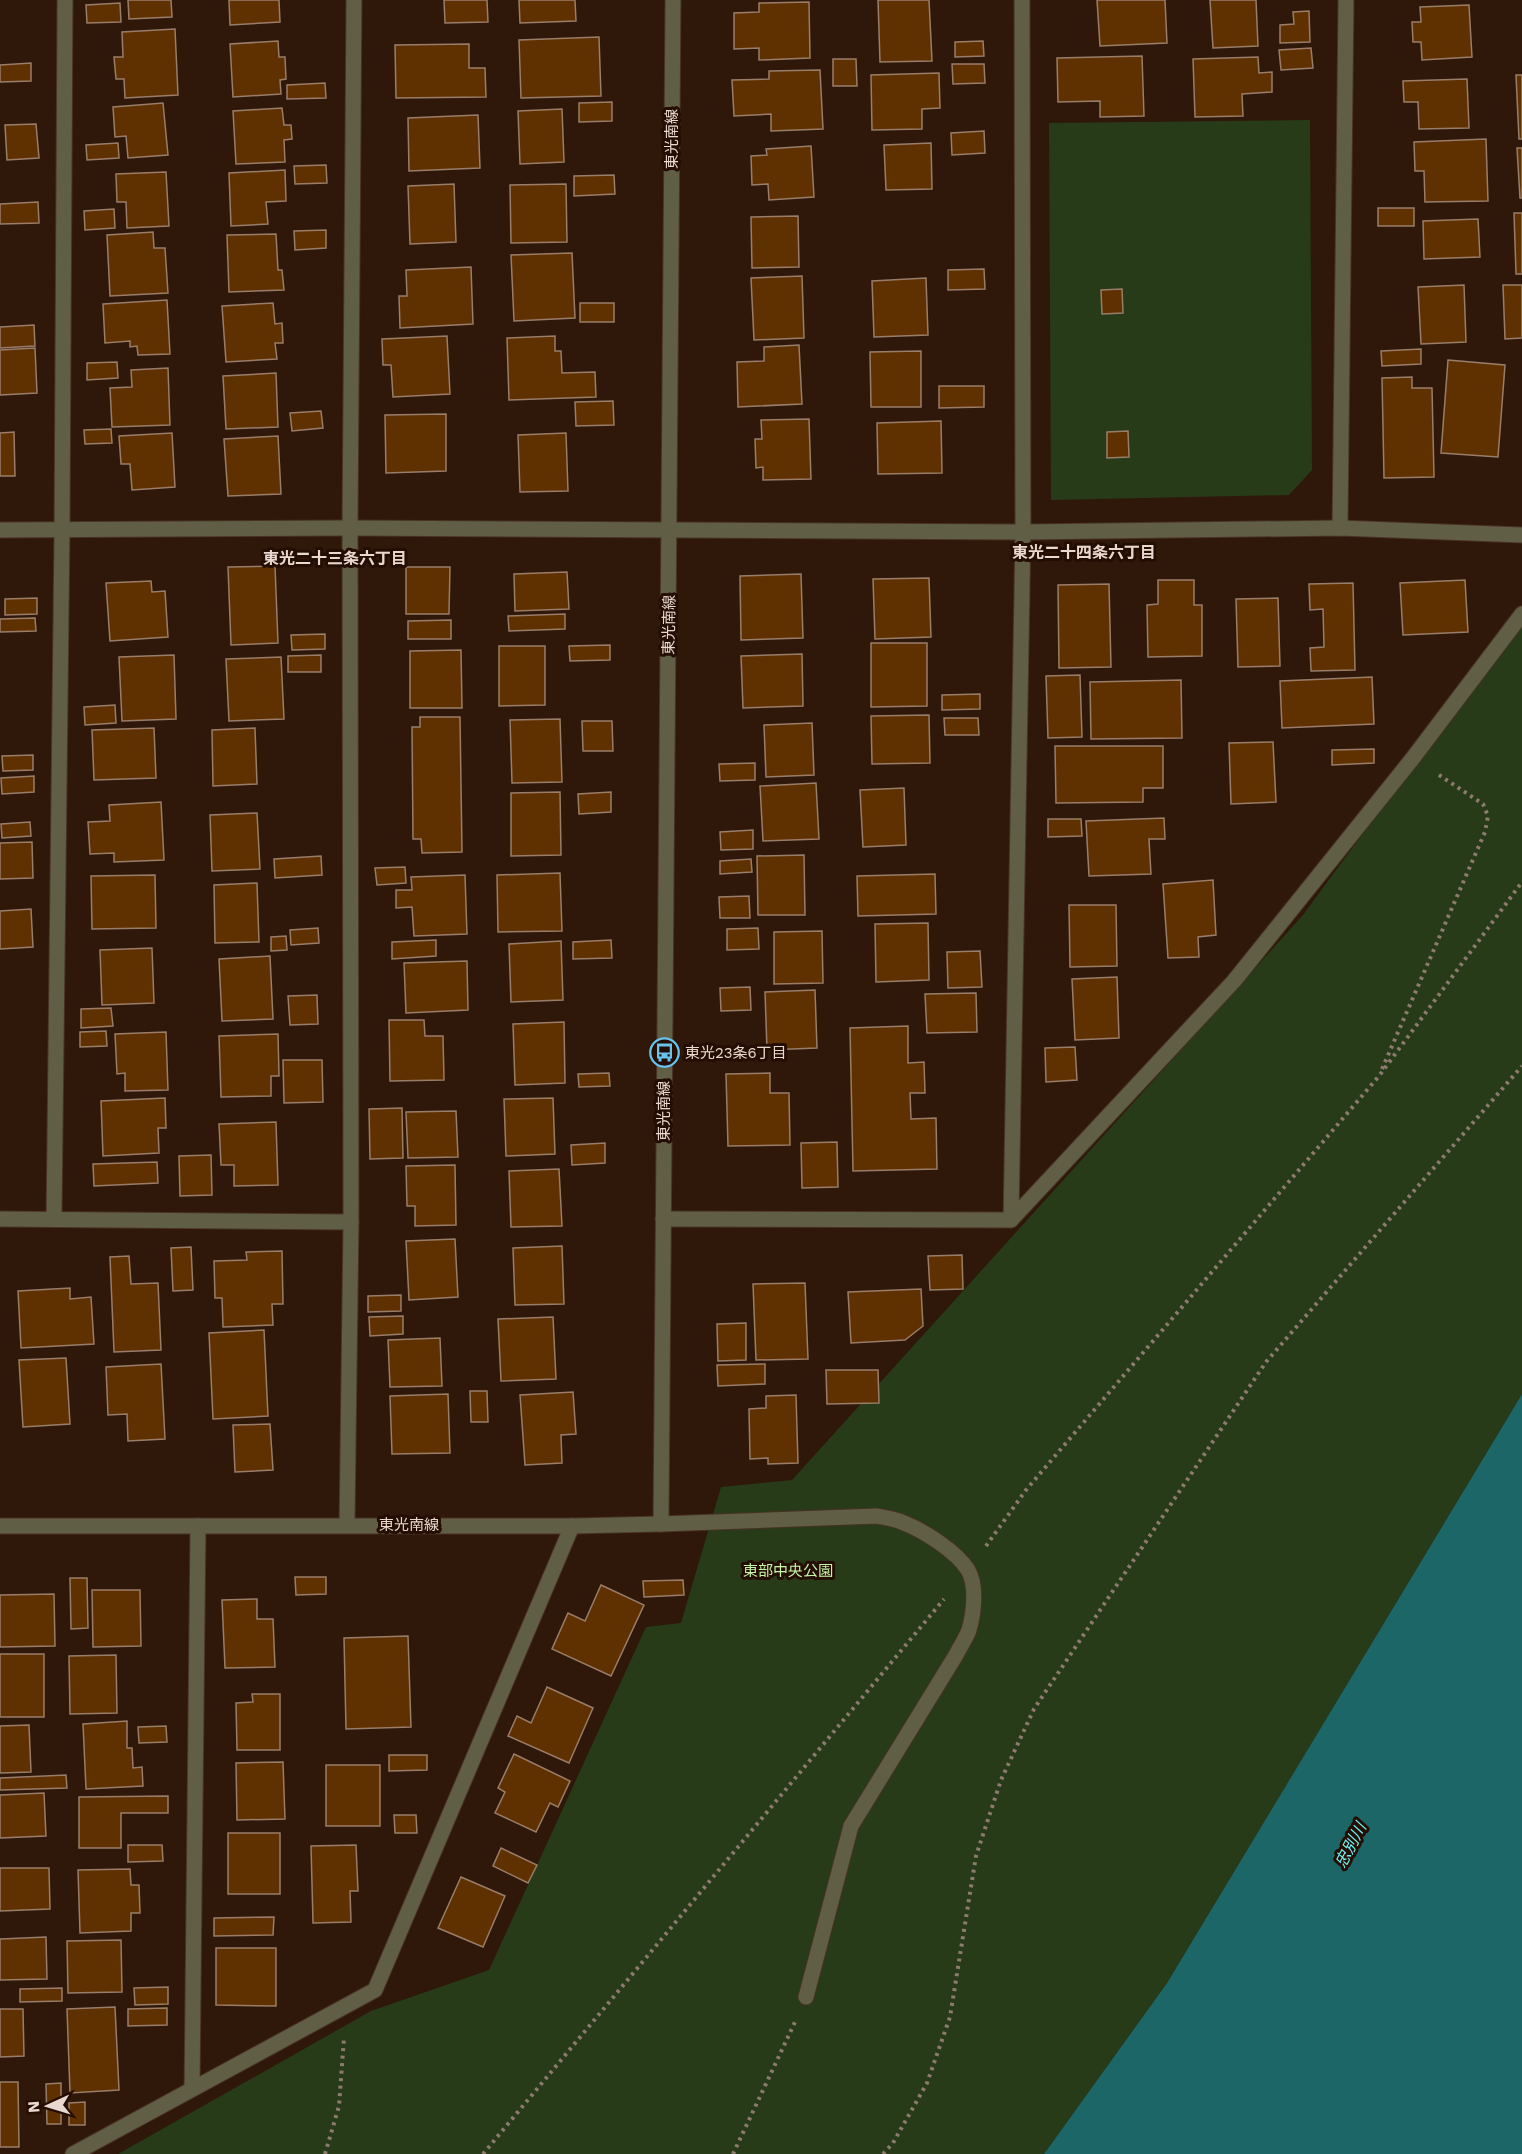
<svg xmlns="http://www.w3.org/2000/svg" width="1522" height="2154" font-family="'Work Sans','Noto Sans JP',sans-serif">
<rect width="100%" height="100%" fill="#2f1709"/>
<!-- green -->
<g fill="#273b19">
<path d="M1310 120 1312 470 1289 495 1051 500 1049 123Z"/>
<path d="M1522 617V1394L1167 1983 1044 2154H118L371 2011 489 1970 646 1627 681 1623 721 1487 792 1480 1303 915Z"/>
</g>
<!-- water -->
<path fill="#1c6668" d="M1522 1394V2154H1044L1167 1983Z"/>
<!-- building -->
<g fill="#603100" stroke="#997d69" stroke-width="1.5">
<path d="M128 0H171L172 17 129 19Z"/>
<path d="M229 0H279L280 22 230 25Z"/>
<path d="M444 0H487L488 22 445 23Z"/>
<path d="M519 0H575L576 21 520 23Z"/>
<path d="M878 0H929L932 61 880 62Z"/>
<path d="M1097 0H1165L1167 43 1100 46Z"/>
<path d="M1210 0H1256L1258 46 1213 48Z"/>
<path d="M809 2 810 58 759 60V48L734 49V13L759 12V3Z"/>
<path d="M120 3 121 22 87 23 86 5Z"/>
<path d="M1469 5 1472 57 1422 60 1421 42H1413L1412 22H1421L1420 7Z"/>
<path d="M1309 11 1310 42 1280 43V25L1294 24 1293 12Z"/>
<path d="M175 29 178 95 125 98 124 79H116L114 57H123L122 32Z"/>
<path d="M599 37 601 96 521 98 519 40Z"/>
<path d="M278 41 279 57H285L286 79 280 80 281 94 233 97 230 44Z"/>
<path d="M983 41 984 56 955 57V42Z"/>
<path d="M469 44V68H485L486 97 396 98 395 45Z"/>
<path d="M1311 48 1313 68 1281 70 1279 50Z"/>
<path d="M1142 56 1144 116 1100 117V101L1058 102 1057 58Z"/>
<path d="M1258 57 1259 73 1272 72V92L1242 94 1243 116 1195 117 1193 59Z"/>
<path d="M833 59H856L857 86H833Z"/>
<path d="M31 63V81L0 82V65Z"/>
<path d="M952 64H984L985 83 953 84Z"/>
<path d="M820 70 823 129 771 131V114L734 116 732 80 769 79V71Z"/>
<path d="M939 73 940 108 922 109V129L872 130 871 75Z"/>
<path d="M1516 75H1522V139H1519Z"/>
<path d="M1467 79 1469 128 1419 129 1418 102H1404L1403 81Z"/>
<path d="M325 83 326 98 287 99V85Z"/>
<path d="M612 102V121L579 122V103Z"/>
<path d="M163 103 168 155 128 158 126 136 115 137 113 107Z"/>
<path d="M282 108 284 125H291L292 139 284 140 285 162 236 164 233 111Z"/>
<path d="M562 109 564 162 520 164 518 111Z"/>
<path d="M478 115 480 168 409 171 408 118Z"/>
<path d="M36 124 39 158 7 160 5 125Z"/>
<path d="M984 131 985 153 952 155 951 133Z"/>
<path d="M1486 139 1488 201 1425 202 1424 171H1415L1414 142Z"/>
<path d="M118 143 119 158 87 160 86 145Z"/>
<path d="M931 143 932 189 886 190 884 145Z"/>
<path d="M811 146 814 197 769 200 768 184 752 185 751 156 767 155 766 149Z"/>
<path d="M1517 148H1522V198H1520Z"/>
<path d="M326 165 327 183 295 184 294 166Z"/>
<path d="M285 170 286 201 266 202 268 224 231 226 229 173Z"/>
<path d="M166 172 169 226 127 228 126 202H117L116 174Z"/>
<path d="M614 175 615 194 574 196V176Z"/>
<path d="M454 184 456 242 410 244 408 186Z"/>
<path d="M566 184 567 242 511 243 510 185Z"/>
<path d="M38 202 39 223 0 224V204Z"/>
<rect x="1378" y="208" width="36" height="18"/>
<path d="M114 209 115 228 85 230 84 211Z"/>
<path d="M1514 213H1522V274H1516Z"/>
<path d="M798 216 799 267 752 268 751 217Z"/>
<path d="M1478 219 1480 257 1424 259 1423 221Z"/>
<path d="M326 230V248L295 250 294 231Z"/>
<path d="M153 232 154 248H165L168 293 110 296 107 235Z"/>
<path d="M276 234 278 270H282L284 290 229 292 227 235Z"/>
<path d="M572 253 575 318 514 321 511 255Z"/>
<path d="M471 267 473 324 400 328 399 296H407L406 270Z"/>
<path d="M984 269 985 289 948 290V270Z"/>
<path d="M802 276 804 338 754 340 751 278Z"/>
<path d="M926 278 928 335 874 337 872 281Z"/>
<path d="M1464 285 1466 342 1421 344 1418 287Z"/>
<path d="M1503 285H1522V338L1505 339Z"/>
<path d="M1122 289 1123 313 1102 314 1101 290Z"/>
<path d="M167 300 170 354 138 355 137 346 130 347V341L105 343 103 304Z"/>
<path d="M273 303 275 324 282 323 283 343H275L277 359 226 362 222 306Z"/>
<rect x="580" y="303" width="34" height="19"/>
<path d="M34 325 35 346 0 348V327Z"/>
<path d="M447 336 450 394 393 397 391 365H383L382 339Z"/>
<path d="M555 336V351H561L562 373 595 372 596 397 509 400 507 338Z"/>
<path d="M799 345 802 404 738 407 737 362 764 361V347Z"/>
<path d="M35 348 37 393 0 395V350Z"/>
<path d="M1421 349V364L1382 366 1381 351Z"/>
<path d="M921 351V407H871L870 352Z"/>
<path d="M1448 360 1505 365 1498 457 1441 453Z"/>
<path d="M117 362 118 378 87 380V363Z"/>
<path d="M168 368 170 425 112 427 110 388 132 387 131 370Z"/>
<path d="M276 373 278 427 226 429 223 376Z"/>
<path d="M1412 377V388H1432L1434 477 1384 478 1382 378Z"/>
<path d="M939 386H984V407L939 408Z"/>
<path d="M613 401 614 425 576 426 575 402Z"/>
<path d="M321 411 323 428 292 431 290 413Z"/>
<path d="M446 414V471L386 473 385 415Z"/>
<path d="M809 419 811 479 763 480V467L756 468 755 439H762L761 420Z"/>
<path d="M941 421 942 473 878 474 877 423Z"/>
<path d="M111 429 112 443 85 444 84 430Z"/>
<path d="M1128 431 1129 457 1107 458V432Z"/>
<path d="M14 432 15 476H0V433Z"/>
<path d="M172 433 175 487 132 490 130 464H121L119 436Z"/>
<path d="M566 433 568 491 520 492 518 435Z"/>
<path d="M278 436 281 494 228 496 224 439Z"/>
<path d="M275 566 278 643 231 645 228 567Z"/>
<path d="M406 567H450L449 614H406Z"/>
<path d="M567 572 569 609 515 611 514 574Z"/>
<path d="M801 574 803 638 741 640 740 576Z"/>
<path d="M929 578 931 637 875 639 873 579Z"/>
<path d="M1158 580H1194V605H1202V656L1148 657 1147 605 1158 604Z"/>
<path d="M1465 580 1468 632 1403 635 1400 583Z"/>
<path d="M151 581 152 592 165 591 168 637 110 641 106 583Z"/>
<path d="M1353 583 1355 670 1311 671 1310 648 1324 647 1323 609 1310 610 1309 584Z"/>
<path d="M1109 584 1111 667 1059 668 1058 585Z"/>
<path d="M37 598V614L5 615V599Z"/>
<path d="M1278 598 1280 666 1238 667 1236 599Z"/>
<path d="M565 614V629L509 631 508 616Z"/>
<path d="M35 618 36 631 0 632V619Z"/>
<path d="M451 620V639H408V621Z"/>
<path d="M325 634V649L292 650 291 635Z"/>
<path d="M871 643H927V706L871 707Z"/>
<path d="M610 645V660L570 661 569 646Z"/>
<path d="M499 646H545V705L499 706Z"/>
<path d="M461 650 462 708H410V651Z"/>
<path d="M802 654 803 706 743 708 741 656Z"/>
<path d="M174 655 176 719 122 721 119 657Z"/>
<path d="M321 655V672H288V656Z"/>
<path d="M281 657 284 719 229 721 226 659Z"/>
<path d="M1080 675 1082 737 1048 738 1046 676Z"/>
<path d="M1372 677 1374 724 1282 728 1280 681Z"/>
<path d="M1181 680 1182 738 1091 739 1090 682Z"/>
<path d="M980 694V709L942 710V695Z"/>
<path d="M115 705 116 723 85 725 84 707Z"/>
<path d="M929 715 930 763 872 764 871 716Z"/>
<path d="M420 717H460L462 852 422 853 421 839H413L412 727H420Z"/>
<path d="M944 718H978L979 735H945Z"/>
<path d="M560 719 562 782 512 783 510 720Z"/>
<path d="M582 721H612L613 751H583Z"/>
<path d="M812 723 814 775 766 777 764 725Z"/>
<path d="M154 728 156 778 94 780 92 730Z"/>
<path d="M255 728 257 784 213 786 212 730Z"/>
<path d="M1273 742 1276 802 1231 804 1229 743Z"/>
<path d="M1055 746H1163V788H1143V802L1056 803Z"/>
<path d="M1374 749V763L1332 765V750Z"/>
<path d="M33 755V770L3 771 2 756Z"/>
<path d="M755 763V780L720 781 719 764Z"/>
<path d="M34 776V792L2 794 1 778Z"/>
<path d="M816 783 819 839 763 841 760 786Z"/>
<path d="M904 788 906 845 863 847 860 790Z"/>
<path d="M560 792 561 855 511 856V793Z"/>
<path d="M611 792V812L579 814 578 794Z"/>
<path d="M161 802 164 860 114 862V853L90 854 88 822 110 821 109 805Z"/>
<path d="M257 813 260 869 212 871 210 815Z"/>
<path d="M1164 818 1165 839H1149L1151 874 1089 876 1086 821Z"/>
<path d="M1048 819H1081L1082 836 1048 837Z"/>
<path d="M30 822 31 836 2 838 1 824Z"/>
<path d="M753 830V849L721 850 720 832Z"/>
<path d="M32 842 33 878 0 879V843Z"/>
<path d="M804 855 805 915H758L757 856Z"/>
<path d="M321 856 322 875 275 878 274 859Z"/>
<path d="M751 859 752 872 720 874V861Z"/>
<path d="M405 867 406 883 377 885 375 868Z"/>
<path d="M560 873 562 931 498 932 497 875Z"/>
<path d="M935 874 936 914 858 916 857 876Z"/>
<path d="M155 875 156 928 92 929 91 876Z"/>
<path d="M465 875 467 934 414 936 412 907 396 908V890H412L411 877Z"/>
<path d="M1213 880 1216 935 1198 937 1199 957 1168 958 1163 884Z"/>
<path d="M257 883 259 942 215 943 214 885Z"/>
<path d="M749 896 750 918H720L719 897Z"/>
<path d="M1069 905H1116L1117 966 1070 967Z"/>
<path d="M31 909 33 947 0 949V911Z"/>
<path d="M928 923 929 980 876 982 875 924Z"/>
<path d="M318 928 319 943 291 945 290 930Z"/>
<path d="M758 928 759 949 727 950V929Z"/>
<path d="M822 931 823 983 774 984V932Z"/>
<path d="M286 936 287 950 271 951V937Z"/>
<path d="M436 940V956L392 959V942Z"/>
<path d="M611 940 612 958 573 959V942Z"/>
<path d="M561 941 563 1000 511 1002 509 944Z"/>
<path d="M152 948 154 1003 102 1005 100 950Z"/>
<path d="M980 951 982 987 948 988 947 952Z"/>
<path d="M270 956 273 1019 222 1021 219 959Z"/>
<path d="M467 961 468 1010 406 1013 404 963Z"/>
<path d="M1117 977 1119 1038 1075 1040 1072 979Z"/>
<path d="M750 987 751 1010 721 1011 720 988Z"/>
<path d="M815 990 817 1048 767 1050 765 992Z"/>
<path d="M976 993 977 1032 927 1033 925 994Z"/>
<path d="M317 995 318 1024 290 1025 288 996Z"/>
<path d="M111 1008 113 1026 81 1028V1009Z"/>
<path d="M389 1020H424L425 1036H443L444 1080 390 1081Z"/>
<path d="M564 1022 565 1083 515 1085 513 1024Z"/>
<path d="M908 1026V1063L924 1062 925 1093H910L911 1119 936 1118 937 1169 853 1171 850 1028Z"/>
<path d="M106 1031 107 1046 80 1047V1032Z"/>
<path d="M166 1032 168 1090 125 1091V1073L117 1074 115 1034Z"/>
<path d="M278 1034 279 1076H271V1096L221 1097 219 1036Z"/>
<path d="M1075 1047 1077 1080 1046 1082 1045 1048Z"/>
<path d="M283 1060H322L323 1102 284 1103Z"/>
<path d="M609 1073 610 1086 579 1087 578 1074Z"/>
<path d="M770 1073V1093H789L790 1145 728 1146 726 1074Z"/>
<path d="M165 1098 166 1128H158L159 1153 103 1156 101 1101Z"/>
<path d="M553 1098 555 1154 506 1156 504 1099Z"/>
<path d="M402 1108 403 1158 370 1159 369 1109Z"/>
<path d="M456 1111 458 1157 408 1158 406 1112Z"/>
<path d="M276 1122 278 1185 234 1186V1165H221L219 1124Z"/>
<path d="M837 1142 838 1187 802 1188 801 1143Z"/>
<path d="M605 1143V1163L572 1165 571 1145Z"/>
<path d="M211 1155 212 1195 180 1196 179 1156Z"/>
<path d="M157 1162 158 1183 94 1186 93 1164Z"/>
<path d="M455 1165 456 1225 415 1226V1206H407L406 1166Z"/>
<path d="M559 1169 562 1226 511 1227 509 1171Z"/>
<path d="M455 1239 458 1297 409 1300 406 1241Z"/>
<path d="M562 1246 564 1304 515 1305 513 1248Z"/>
<path d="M191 1247 193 1290 173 1291 171 1248Z"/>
<path d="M282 1251 283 1304H272L273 1325 223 1327 222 1298H215L214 1261 247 1260 246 1252Z"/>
<path d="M962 1255 963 1289 930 1290 928 1256Z"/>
<path d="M129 1256 131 1284 158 1283 161 1350 114 1352 110 1257Z"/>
<path d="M805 1283 808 1359 756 1360 753 1284Z"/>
<path d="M70 1288V1299L91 1297 94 1344 21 1348 18 1291Z"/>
<path d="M921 1289 923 1326 905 1340 851 1343 848 1292Z"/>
<path d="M401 1295V1311L368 1312V1296Z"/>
<path d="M403 1316V1334L370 1336 369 1317Z"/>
<path d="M553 1317 556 1379 501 1381 498 1319Z"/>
<path d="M746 1323V1360L718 1361 717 1324Z"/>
<path d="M264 1330 268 1416 213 1419 209 1333Z"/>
<path d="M440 1338 442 1386 390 1387 388 1340Z"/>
<path d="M66 1358 70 1424 23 1427 19 1360Z"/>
<path d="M161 1364 165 1439 128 1441 127 1414 108 1415 106 1367Z"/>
<path d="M765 1364V1384L718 1386 717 1365Z"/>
<path d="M826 1370H878L879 1403 827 1404Z"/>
<path d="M470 1391H487L488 1422H471Z"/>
<path d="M573 1392 576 1434 561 1435 562 1463 525 1465 520 1395Z"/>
<path d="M448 1394 450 1453 392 1454 390 1396Z"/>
<path d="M796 1395 798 1463 768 1464V1458L750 1459 749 1409 766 1408V1396Z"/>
<path d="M270 1424 273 1470 235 1472 233 1425Z"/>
<path d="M295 1577H326V1594L296 1595Z"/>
<path d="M70 1578H87L88 1628 71 1629Z"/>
<path d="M683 1580 684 1595 644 1597 643 1581Z"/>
<path d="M601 1585 644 1605 611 1676 552 1649 568 1613 585 1621Z"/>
<path d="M92 1590H140L141 1646 93 1647Z"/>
<path d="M54 1594 55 1646 0 1647V1595Z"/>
<path d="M257 1599V1619H273L275 1667 225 1668 222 1600Z"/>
<path d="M408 1636 411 1727 346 1729 344 1638Z"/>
<rect x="0" y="1654" width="44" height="63"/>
<path d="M116 1655 117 1713 70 1714 69 1656Z"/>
<path d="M547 1687 593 1708 569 1763 508 1736 517 1716 531 1723Z"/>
<path d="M252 1694H280V1750H237L236 1703 253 1702Z"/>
<path d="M127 1721V1748H132L133 1768 142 1767 143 1786 86 1789 83 1724Z"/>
<path d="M29 1725 31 1772 0 1773V1726Z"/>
<path d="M166 1726 167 1742 139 1743 138 1727Z"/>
<path d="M514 1754 570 1781 558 1807 550 1803 536 1832 495 1813 505 1792 498 1788Z"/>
<path d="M389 1755H427V1770L389 1771Z"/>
<path d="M283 1762 285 1819 237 1820 236 1763Z"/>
<rect x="326" y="1765" width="54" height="61"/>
<path d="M66 1775 67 1788 0 1790V1778Z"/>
<path d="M44 1793 46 1836 0 1838V1795Z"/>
<path d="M168 1796V1813H121V1848H79V1797Z"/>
<path d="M394 1815H416L417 1833H395Z"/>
<rect x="228" y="1833" width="52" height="61"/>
<path d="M128 1845H162L163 1861 128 1862Z"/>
<path d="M356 1845 358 1891H350L351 1922 313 1923 311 1846Z"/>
<path d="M501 1848 537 1865 528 1883 493 1866Z"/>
<path d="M0 1868H49L50 1909 0 1911Z"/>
<path d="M130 1869 131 1885H139L140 1913H131V1931L80 1933 78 1870Z"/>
<path d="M461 1877 505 1896 483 1947 438 1928Z"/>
<path d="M274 1917 273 1935 214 1936V1918Z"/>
<path d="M46 1937 47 1979 0 1980V1939Z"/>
<path d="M121 1940 122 1992 68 1993 67 1941Z"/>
<path d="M216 1948H276V2006L216 2005Z"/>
<path d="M168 1987V2004L135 2005 134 1988Z"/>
<path d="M62 1988V2001L20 2002V1989Z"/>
<path d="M115 2007 119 2090 70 2093 67 2009Z"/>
<path d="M167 2008V2025L128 2026V2009Z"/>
<path d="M0 2009H23L24 2056 0 2057Z"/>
<path d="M0 2082H18L19 2147H0Z"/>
<path d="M61 2083V2124H47L46 2084Z"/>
<path d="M85 2102V2125H69V2103Z"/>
</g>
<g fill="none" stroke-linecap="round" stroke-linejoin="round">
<defs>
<path id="service" d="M661 1524 877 1516C886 1518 896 1519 904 1523 924 1531 956 1551 968 1570 977 1585 974 1613 969 1630 966 1638 960 1647 956 1655L851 1826 806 1997"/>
<g id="minor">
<path d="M1340 528 1346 0"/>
<path d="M0 530 350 528 1023 532 1340 528 1522 535"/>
<path d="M0 1219 351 1222"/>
<path d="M54 1219 62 531 65 0"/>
<path d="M663 1219 1011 1220 1234 981 1413 758 1522 614"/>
<path d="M1011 1220 1023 532 1022 0"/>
<path d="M347 1525 351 1222 350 528 354 0"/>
<path d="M192 2088 198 1526"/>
<path d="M73 2154 375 1990 572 1526"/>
</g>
<path id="tertiary" d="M0 1526H572L661 1524 673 0"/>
</defs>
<!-- service casing -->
<use href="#service" stroke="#493225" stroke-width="17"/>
<!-- minor casing -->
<use href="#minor" stroke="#493225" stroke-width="17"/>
<!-- tertiary casing -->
<use href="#tertiary" stroke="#493225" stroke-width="17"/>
<!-- path -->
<g stroke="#8e7a6e" stroke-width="4" stroke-dasharray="3 4.5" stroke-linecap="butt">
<path d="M1382 1069 1485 832 1488 816 1483 804 1436 773"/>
<path d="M986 1546 1026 1490 1379 1076 1522 882"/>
<path d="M325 2154 339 2106 344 2038"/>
<path d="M483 2154 944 1599"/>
<path d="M733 2154 795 2022"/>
<path d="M883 2154 893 2143 927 2083 950 2017 976 1856 1001 1780 1034 1709 1266 1362 1522 1066"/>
</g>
<!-- service -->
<use href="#service" stroke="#605e44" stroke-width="15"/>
<!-- minor -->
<use href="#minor" stroke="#605e44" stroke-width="15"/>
<!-- tertiary -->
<use href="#tertiary" stroke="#605e44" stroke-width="15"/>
</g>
<!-- icons -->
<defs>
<symbol id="bus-ring" viewBox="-11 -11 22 22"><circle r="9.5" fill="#240d02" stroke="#67c4ef" stroke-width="1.5"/><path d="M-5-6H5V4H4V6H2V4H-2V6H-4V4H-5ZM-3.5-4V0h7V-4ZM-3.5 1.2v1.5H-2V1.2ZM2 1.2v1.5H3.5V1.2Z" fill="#67c4ef"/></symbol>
</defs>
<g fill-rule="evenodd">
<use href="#bus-ring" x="648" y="1036" width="33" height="33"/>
</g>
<g text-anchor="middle" stroke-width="6" stroke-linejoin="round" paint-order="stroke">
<!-- street labels -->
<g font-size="15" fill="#e9d8cf" stroke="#240d02">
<text transform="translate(672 139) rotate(-90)" y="5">東光南線</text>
<text transform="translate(669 625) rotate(-89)" y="5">東光南線</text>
<text transform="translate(664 1111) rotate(-90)" y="5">東光南線</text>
<text x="409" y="1530">東光南線</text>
</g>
<!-- poi labels -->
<g font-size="15" fill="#e9d8cf" stroke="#240d02" text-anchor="start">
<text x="685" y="1058">東光23条6丁目</text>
</g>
<!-- park labels -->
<g font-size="15" fill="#c4f5a4" stroke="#240d02">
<text x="788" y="1576">東部中央公園</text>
</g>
<!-- neighbourhood labels -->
<g font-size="16" font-weight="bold" fill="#e9d8cf" stroke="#240d02">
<text x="1084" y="558">東光二十四条六丁目</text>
<text x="335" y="564">東光二十三条六丁目</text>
</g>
<!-- water labels -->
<g font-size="16" font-style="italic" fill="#6ef5f7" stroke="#240d02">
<text transform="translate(1350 1845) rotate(-62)" y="6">忠別川</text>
</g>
</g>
<!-- north arrow -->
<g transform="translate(48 2106) rotate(266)" stroke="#240d02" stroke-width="4.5" paint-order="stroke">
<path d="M0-4.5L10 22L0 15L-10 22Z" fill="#e9d8cf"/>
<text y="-9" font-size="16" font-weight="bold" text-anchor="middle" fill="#e9d8cf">N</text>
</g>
</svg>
